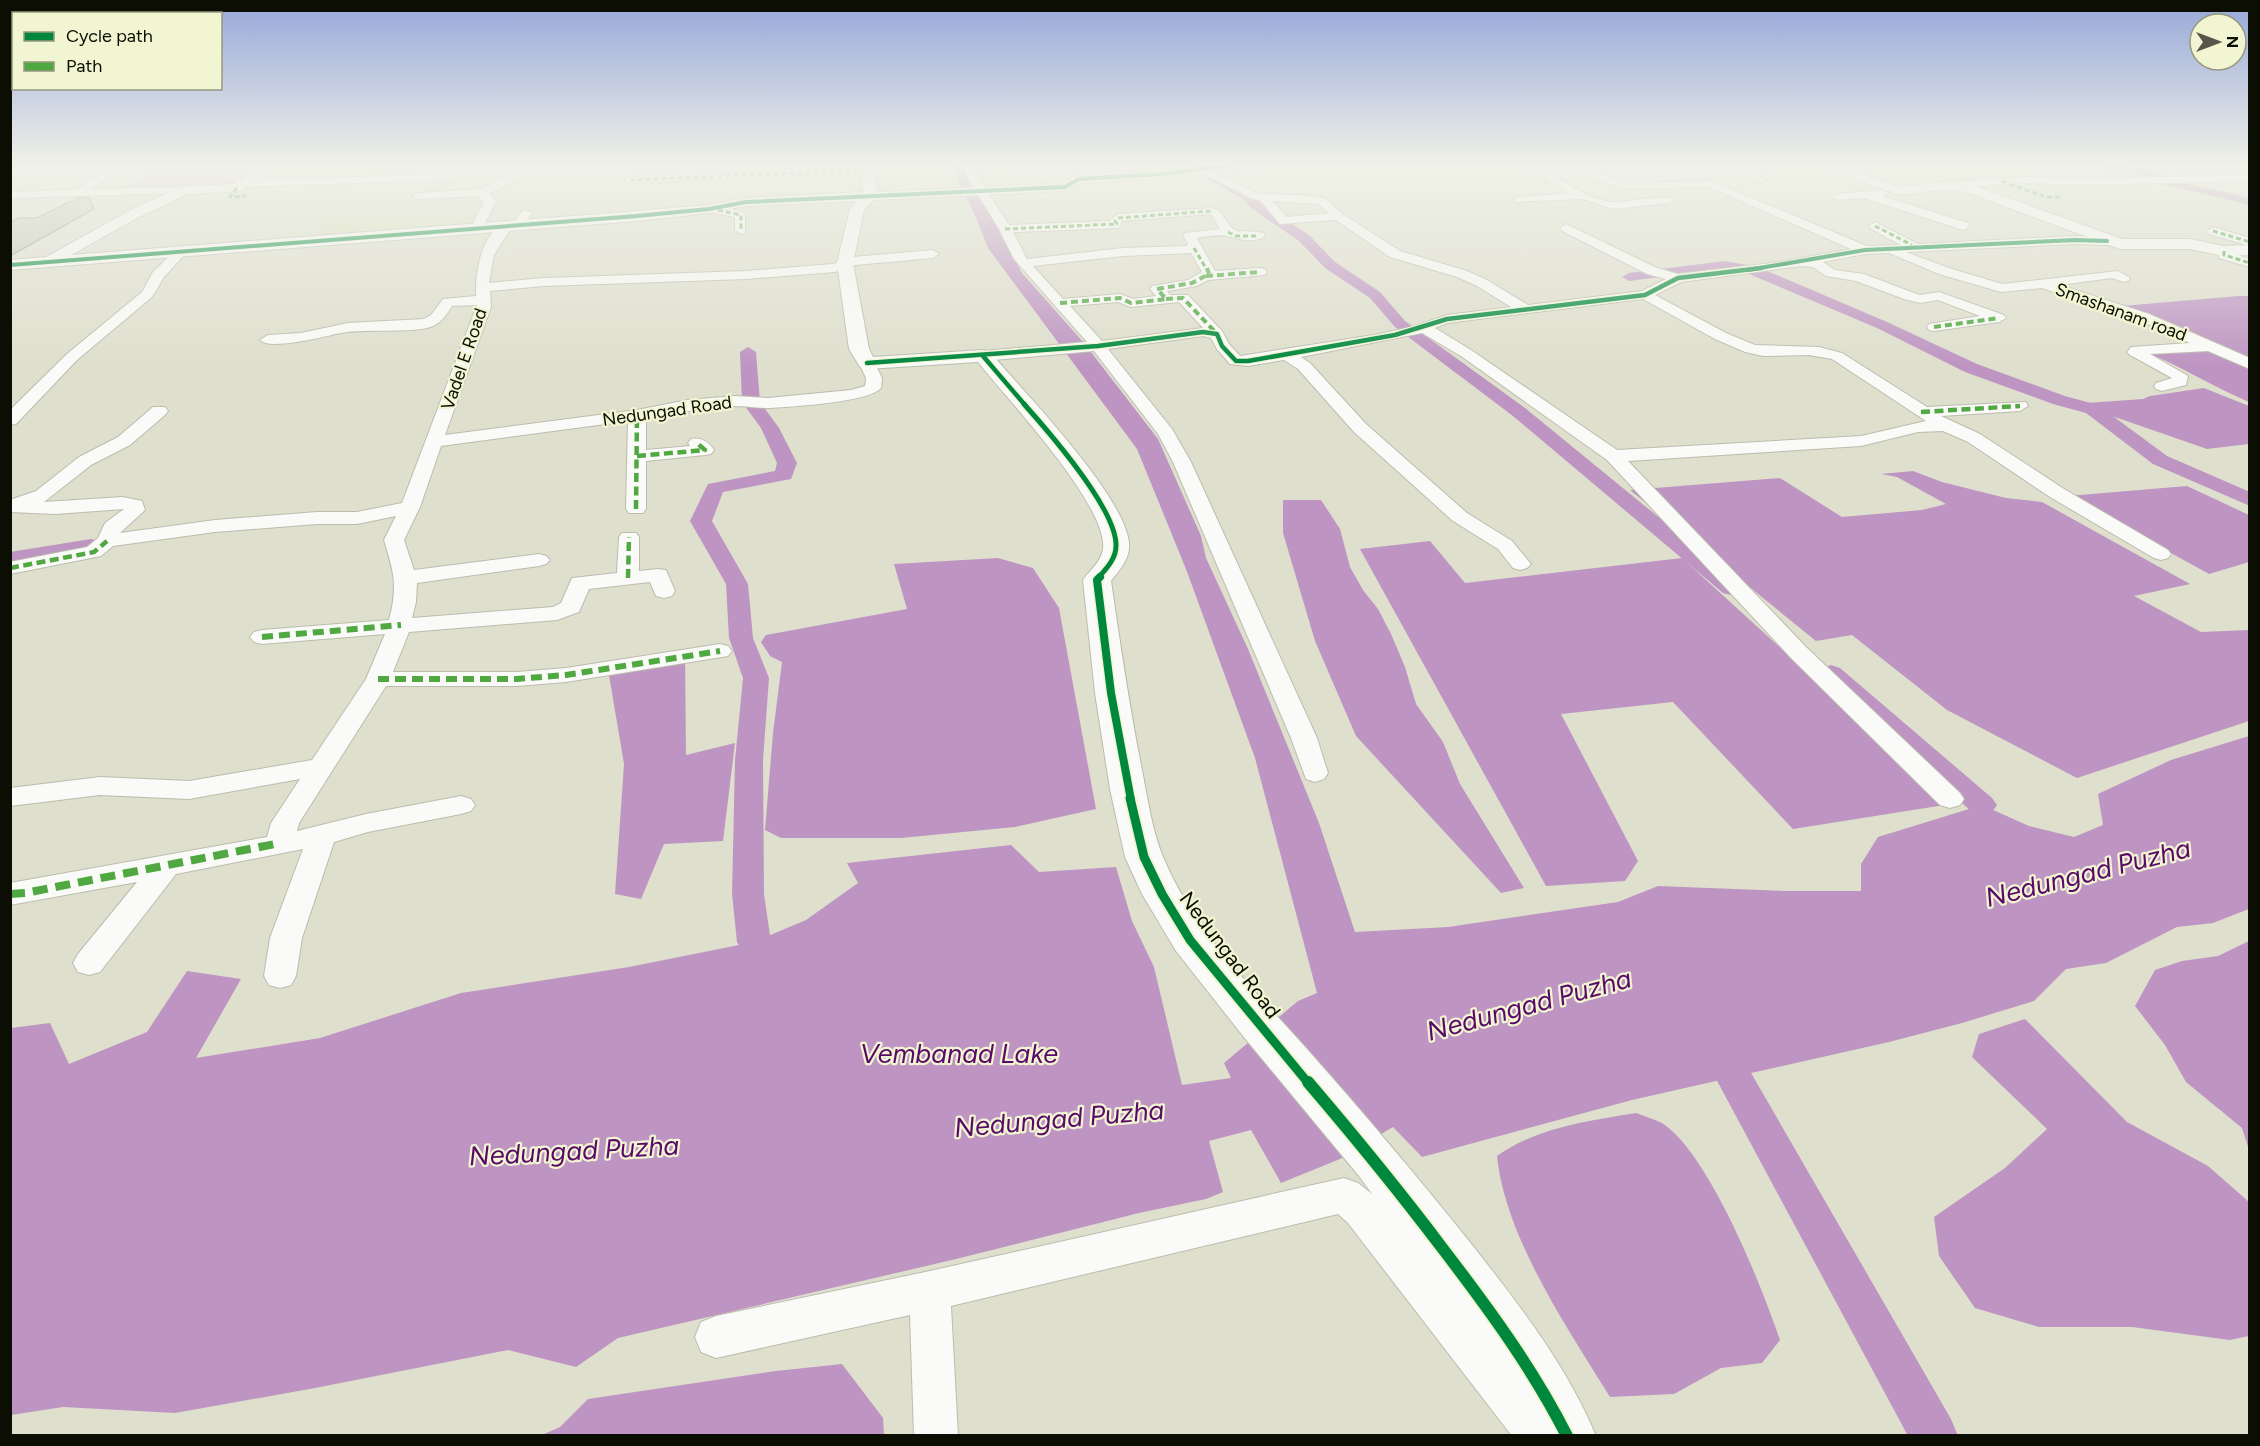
<svg xmlns="http://www.w3.org/2000/svg" width="2260" height="1446" font-family="Figtree,sans-serif">
<rect width="100%" height="100%" fill="#dedfcd"/>
<!-- built -->
<g fill="#dbddbe">
<path d="M480 210 473 225 414 231 425 215Z"/>
<path d="M415 211 407 231 311 239 327 219Z"/>
</g>
<!-- green -->
<path fill="#dfc5dc" d="M271 163 235 184 220 187 122 189 168 165Z"/>
<!-- water -->
<g fill="#be95c2">
<path d="M950 163H962L1022 273 1084 343 1158 439 1201 536 1206 558 1248 649 1319 823 1355 932 1448 927 1618 902 1658 886 1785 891H1861V864L1878 837 1982 805 2029 826 2074 837 2103 825 2098 794 2171 760 2249 736V909L2213 923 2177 927 2106 963 2066 969 2034 1001 1962 1023 1889 1042 1632 1100 1422 1157 1393 1127 1340 1159 1281 1183 1251 1130 1209 1141 1223 1192 1206 1199 1139 1213 956 1259 618 1338 576 1367 508 1350 315 1388 175 1413 63 1407 11 1415V1028L50 1023 69 1064 147 1032 187 971 241 979 196 1058 320 1038 461 993 629 967 754 942 806 920 858 883 847 863 1011 845 1039 872 1116 867 1132 921 1154 967 1182 1085 1231 1078 1224 1063 1298 1001 1317 993 1255 758 1186 569 1137 449 988 248 977 220Z"/>
<path d="M2238 296H2249V360L2123 306Z"/>
<path d="M2206 348 2249 367V402C2213 387 2181 366 2145 352Z"/>
<path d="M2204 388 2249 406V444L2207 449 2092 409 2087 403 2143 399 2150 396Z"/>
<path d="M1913 471 1942 482 2006 498 2042 502 2190 584 2134 596 2201 632 2249 630V721L2077 778 1947 710 1852 635 1816 641 1630 490 1780 478 1842 517 1922 510 1946 504 1897 477 1881 474Z"/>
<path d="M2187 486 2249 515V562L2209 574 2068 496Z"/>
<path d="M1283 500H1321L1340 529 1350 567 1363 590 1378 609 1391 634 1405 667 1416 704 1443 742 1460 784 1524 888 1501 893 1356 736 1315 641 1283 533Z"/>
<path d="M1430 541 1465 583 1682 558 1951 804 1793 829 1673 702 1561 714 1638 861 1625 881 1546 886 1360 549Z"/>
<path d="M998 558 1033 568 1059 608 1096 809 1015 827 901 838H781L765 830 773 733 782 662 770 656 761 642 766 635 907 609 894 564Z"/>
<path d="M685 655 686 755 735 743 723 841 664 844 641 899 615 894 624 764 608 669Z"/>
<path d="M2249 941V1150L2242 1128 2186 1082 2165 1045 2135 1006 2155 970 2182 961 2218 956Z"/>
<path d="M2025 1019 2127 1122 2208 1166 2249 1202V1336L2230 1340 2132 1327H2039L1975 1308 1939 1256 1934 1217 2005 1168 2047 1129 1972 1057 1979 1034Z"/>
<path d="M1636 1113C1644 1116 1654 1119 1662 1123 1709 1153 1762 1287 1780 1340L1762 1363 1721 1368 1674 1394 1610 1397C1568 1329 1505 1237 1497 1156 1538 1127 1588 1121 1636 1113Z"/>
<path d="M842 1364 883 1418 884 1435H542L560 1427 588 1399 776 1371Z"/>
</g>
<g fill="none" stroke-linecap="round" stroke-linejoin="round">
<!-- stream -->
<path stroke="#be95c2" stroke-width="4" d="M549 165 578 163"/>
<!-- canal -->
<g fill="#be95c2" fill-rule="evenodd">
<path d="M2084 163C2110 163 2147 163 2169 179L2250 198V205L2161 184 2152 178Z"/>
<path d="M1210 173 1251 193 1259 202 1309 235 1335 262 1380 292 1405 321 1525 408 1739 583 1743 588 1739 593 1731 595 1723 593 1513 416 1395 327 1370 298 1325 268 1299 241 1251 208 1243 199 1206 178V174Z"/>
<path d="M1725 261 1758 267 1887 322 1977 364 2065 396 2098 405 2167 456 2250 492V506L2153 464 2086 413 2053 404 1965 372 1877 328 1749 274 1725 269 1629 281 1622 277 1629 273Z"/>
<path d="M748 347 756 352 760 402 779 428 797 463 791 479 723 492 712 521 748 584 753 638 769 678 763 760 764 894 771 942 766 951 754 954 742 951 737 942 732 894 735 760 743 678 729 638 726 584 690 521 708 484 775 471 777 463 761 428 742 402 740 352Z"/>
<path d="M91 539 99 541 102 546 99 551 10 566V552Z"/>
<path d="M1831 665 1840 668 1992 798 1997 805 1992 812 1982 815 1972 812 1822 678 1818 673 1822 668Z"/>
<path d="M1734 1062 1747 1066 1951 1419 1958 1436H1908L1715 1077 1721 1066Z"/>
</g>
</g>
<!-- building -->
<path fill="#c5c5b7" stroke="#9f9f92" stroke-width="1.5" d="M78 198H89L94 209 10 256V223L19 218H37Z"/>
<g fill="none" stroke-linecap="round" stroke-linejoin="round">
<defs>
<g id="minor">
<path d="M121 163H135L88 189 185 187 190 190 185 193 10 198V192L74 190Z"/>
<path d="M501 163H561L556 166 526 167 517 179 489 194 496 201 482 229 476 233 470 229 484 202 477 196 418 199 412 196 418 193 481 189 512 172 464 175 447 180 242 187 237 184 242 181 446 174 463 169 501 166Z"/>
<path d="M964 163H974L977 176 1009 225 1109 221 1118 214 1211 208 1219 210C1240 241 1232 227 1263 233L1265 236C1255 244 1238 239 1227 236 1218 234 1205 237 1197 238L1215 271 1260 268 1265 269 1267 272 1265 275 1208 280 1197 286 1167 291 1170 295H1188L1222 331 1229 344 1240 356 1374 335 1412 327 1447 315 1511 307 1477 286 1457 277 1390 257 1336 220 1280 224 1260 200 1253 199 1198 171 1197 169 1202 166 1259 194 1303 195 1326 199 1341 213 1400 251 1467 271 1487 280 1528 305 1642 291 1666 279 1647 274 1562 231 1560 228 1566 224 1657 268 1678 274 1772 263 1851 249 1709 187 1623 189 1594 178 1556 177C1573 187 1594 201 1613 202 1627 203 1665 193 1674 200L1668 203 1614 209 1582 199 1515 202V198L1519 197 1570 193 1546 180 1545 174 1527 163H1541L1555 171 1596 172 1624 183 1711 181 1867 246 1901 245 1871 229 1869 226 1875 222 1918 244 2075 236 2111 238 2113 241 2111 244 2107 245 2075 244 1906 252 1949 268 2002 284 2118 271 2130 278 2128 281 2123 282 2112 278 2060 285 2149 314 2250 358V369L2208 351 2150 354 2188 376 2186 385 2162 391 2156 389 2154 386 2156 383 2172 378 2130 355 2127 352 2131 347 2190 343 2139 320 2042 288 2001 292 1939 274 1889 253 1865 254 1823 262 1835 270 1864 274 1914 293 1920 295 1939 292 2004 315 2006 318 1999 322 1934 331 1929 330 1927 327 1929 324 1980 316 1938 300 1920 303 1904 299 1856 281 1826 276 1813 267 1801 266 1681 282 1655 295 1726 333 1755 345 1819 347 1842 353 1927 407 2026 402 2028 406 2020 411 1941 416 1980 434 2064 489 2168 550 2171 554 2168 558 2161 560 2154 558 2050 497 1968 442 1943 431 1918 432 1861 446 1628 461 1806 647 1960 793 1964 799 1960 805 1950 808 1940 805 1790 657 1607 460 1461 356 1422 333 1301 357 1310 363 1366 424 1467 513 1512 541 1531 564 1527 568 1520 570 1513 568 1498 549 1453 521 1354 432 1298 369 1284 360 1248 366 1230 364 1217 349 1211 338 1203 336 1108 349 1172 429 1191 462 1317 738 1328 773 1324 779 1315 782 1306 779 1291 738 1173 462 1158 434 1094 351 983 361 975 356 983 351 1087 342 1014 259 999 229 967 176ZM1272 201 1318 204 1329 213 1287 217ZM1211 214 1220 229 1185 233 1183 236 1188 244 1186 246 1123 248 1027 259 1013 232 1117 228 1121 227V221ZM1191 253 1202 272 1188 280 1152 286 1150 289 1156 296 1133 299 1120 294 1063 299 1033 266 1123 256ZM1643 299 1715 339 1745 352 1763 356 1809 355 1832 359 1926 421 1861 436 1617 450 1471 350 1435 328 1447 323ZM1118 302 1131 307 1179 302 1203 328 1102 341 1070 306Z"/>
<path d="M1625 163H1636V164L1631 167Z"/>
<path d="M1761 163H1793L1753 171 1766 180 1761 183 1737 169 1742 166Z"/>
<path d="M867 167 872 170 871 172 630 183 625 180 630 177Z"/>
<path d="M2250 175V181L2080 185 2024 183 1952 188 1947 185 1952 182 2024 177 2080 179Z"/>
<path d="M1882 190 1888 193 1882 196 1968 223 1970 226 1964 230 1960 229 1864 198 1838 200 1832 197 1838 194Z"/>
<path d="M709 206 724 207 745 213V233L741 234 735 230V217L705 211V207Z"/>
<path d="M526 210 532 213 522 229H514L512 226 522 211Z"/>
<path d="M506 223 512 227 494 255 489 283 544 278 746 271 833 264 853 257 933 250 939 254 933 258 855 265 835 272 746 279 544 286 490 291 491 307 445 435 637 410 688 400 735 396 768 398 851 390 865 386 866 378 859 363 867 358 873 360 882 378 881 388C870 402 790 407 769 408 757 408 745 406 732 406 703 408 674 413 646 418V450L690 446 688 443 691 439C701 437 708 441 714 450L711 454 705 455 646 461V509L643 513H629L626 509 628 421 441 446 420 507 404 540 414 570 539 554 546 556 550 560 546 564 539 566 417 583 416 602 412 618 553 607 561 603 572 578 617 573 619 537 622 533H636L639 537V571L658 569 666 570 675 591 672 596 664 598 656 596 650 582 589 589 579 612 557 620 409 632 393 672H517L566 668 720 644 728 646 732 651 728 656 566 682 517 686H386L299 823 297 831 366 814 461 796 471 799 475 805 471 811 461 814 368 832 334 842 302 938 296 976 291 985 280 988 269 985 264 976 270 938 303 849 176 874 100 972 89 975 78 972 73 963 78 954 137 882 10 905V883L267 837 271 823 300 779 189 799 100 795 10 806V788L100 777 189 781 312 760 366 679 385 634 262 644 254 642 250 637 254 632 262 630 389 620C398 586 394 573 384 540L396 516 357 524H317L215 532 113 546 101 556 10 574V562L87 547 98 538 105 523 124 509 55 514 10 512V500L36 491 79 457 118 437 153 407H165L168 411 165 415 130 445 91 465 44 502 123 497 142 501 145 510 120 533 215 520 317 512H357L402 503 477 305 452 306C447 314 442 322 433 326 414 334 365 328 341 333 326 336 270 351 260 340L268 335 301 333 348 323 424 319 431 315 443 299 476 296C475 275 481 231 506 223Z"/>
<path d="M2213 227 2250 238V246L2209 234 2207 231Z"/>
<path d="M2224 247 2228 248 2230 253 2250 259V267L2219 258 2218 251Z"/>
<path d="M180 249 186 253 164 277 152 297 77 360 16 424 10 425V410L67 354 142 292 153 272 176 250Z"/>
<path d="M1344 1178 1358 1183 1376 1197 1557 1420 1563 1436H1512L1348 1223 1338 1214 951 1306 958 1436H914L910 1315 716 1358 701 1352 695 1337 701 1322 716 1316 930 1271Z"/>
</g>
<g id="tertiary">
<path d="M265 163H281L242 191 188 194 139 217 71 255 637 211 708 205 746 198 863 192 860 163H874L877 192 1062 183C1089 168 1128 172 1159 170 1191 168 1219 163 1252 163L1246 167 1162 178 1082 183 1065 191 873 200 864 210 853 263 869 349 873 357 983 350 990 352C1021 389 1134 504 1129 549 1128 561 1118 572 1111 581 1120 643 1129 704 1141 765 1147 794 1152 832 1164 859 1194 931 1254 990 1306 1048 1362 1111 1416 1175 1469 1241 1517 1302 1566 1364 1596 1436H1536L1523 1409 1457 1310 1359 1176 1243 1036 1176 951 1142 894 1125 857 1110 789 1095 693 1083 580C1090 570 1101 562 1103 549 1108 505 1006 398 978 362L867 369 860 367 849 349 837 263 850 209 856 201 746 206 709 213 637 221 10 270V260L46 257 129 211 180 187 234 184Z"/>
<path d="M1808 163H1829L1901 187 1952 181 1975 186 2122 239H2190L2224 246 2250 245V255L2224 256 2190 249H2120L1966 192 1952 189 1900 195Z"/>
</g>
</defs>
<!-- minor casing -->
<use href="#minor" stroke="#bcbcae" stroke-width="2"/>
<!-- tertiary casing -->
<use href="#tertiary" stroke="#bcbcae" stroke-width="2"/>
<!-- minor -->
<use href="#minor" fill="#fafaf8" fill-rule="evenodd"/>
<!-- tertiary -->
<use href="#tertiary" fill="#fafaf8" fill-rule="evenodd"/>
<!-- quiet-far4 -->
<g stroke="#50a840" stroke-width="3" stroke-dasharray="5 3" stroke-linecap="butt">
<path d="M630 180 867 170"/>
<path d="M2002 181 2045 197H2062"/>
<path d="M237 188 230 197 246 196"/>
<path d="M718 210 741 215V230"/>
<path d="M1875 226 1912 245"/>
<path d="M1005 229 1117 224 1115 221 1118 218 1211 211"/>
<path d="M2213 231 2250 242"/>
<path d="M1228 232 1236 236H1259"/>
<path d="M1194 248 1207 270"/>
<path d="M2224 251V255L2250 263"/>
</g>
<!-- quiet-far3 -->
<g stroke="#50a840" stroke-width="4" stroke-dasharray="7 4" stroke-linecap="butt">
<path d="M1206 276 1260 272"/>
<path d="M1166 299 1183 298 1217 334"/>
<path d="M1060 303 1120 298 1131 303 1166 299 1157 289 1192 283 1209 274 1207 268"/>
<path d="M1934 327 1999 318"/>
</g>
<!-- quiet-far2 -->
<g stroke="#50a840" stroke-width="4.5" stroke-dasharray="9 4.5" stroke-linecap="butt">
<path d="M1921 412 2020 406"/>
<path d="M637 456 705 450 697 443"/>
<path d="M636 509 637 415"/>
<path d="M10 568 94 552 107 541"/>
<path d="M628 578 629 537"/>
</g>
<!-- quiet-far1 -->
<g stroke="#50a840" stroke-width="6" stroke-dasharray="11 6" stroke-linecap="butt">
<path d="M262 637 401 625"/>
<path d="M378 679H517L566 675 720 651"/>
</g>
<!-- quiet -->
<path stroke="#50a840" stroke-width="8" stroke-dasharray="15 8" stroke-linecap="butt" d="M10 894 25 893 280 843"/>
<defs>
<g id="cycleway-far5">
<path d="M10 265 637 216 709 209 746 202 1065 187 1079 179 1162 174 1246 163"/>
<path d="M1748 270 1865 250 2075 240 2107 241"/>
</g>
<g id="cycleway-far4">
<path d="M983 356 1025 405"/>
<path d="M867 363 1098 346 1203 332 1217 334 1222 346 1236 361H1248L1395 335 1447 319 1645 295 1678 278 1761 268"/>
</g>
<path id="cycleway-far3" d="M1024 404C1048 431 1117 510 1116 546 1116 559 1106 569 1098 578"/>
<path id="cycleway-far2" d="M1100 577 1097 580 1111 693 1131 800"/>
<path id="cycleway-far1" d="M1130 798 1144 857 1162 894 1190 940 1309 1084"/>
<path id="cycleway" d="M1308 1082C1355 1137 1400 1192 1443 1249 1489 1309 1533 1369 1567 1436"/>
</defs>
<!-- cycleway-far5 casing -->
<use href="#cycleway-far5" stroke="#f2f5d2" stroke-width="5"/>
<!-- cycleway-far4 casing -->
<use href="#cycleway-far4" stroke="#f2f5d2" stroke-width="7"/>
<!-- cycleway-far3 casing -->
<use href="#cycleway-far3" stroke="#f2f5d2" stroke-width="8"/>
<!-- cycleway-far2 casing -->
<use href="#cycleway-far2" stroke="#f2f5d2" stroke-width="11"/>
<!-- cycleway-far1 casing -->
<use href="#cycleway-far1" stroke="#f2f5d2" stroke-width="13"/>
<!-- cycleway casing -->
<use href="#cycleway" stroke="#f2f5d2" stroke-width="16"/>
<!-- cycleway-far5 -->
<use href="#cycleway-far5" stroke="#00873e" stroke-width="4"/>
<!-- cycleway-far4 -->
<use href="#cycleway-far4" stroke="#00873e" stroke-width="4.5"/>
<!-- cycleway-far3 -->
<use href="#cycleway-far3" stroke="#00873e" stroke-width="5"/>
<!-- cycleway-far2 -->
<use href="#cycleway-far2" stroke="#00873e" stroke-width="8"/>
<!-- cycleway-far1 -->
<use href="#cycleway-far1" stroke="#00873e" stroke-width="9"/>
<!-- cycleway -->
<use href="#cycleway" stroke="#00873e" stroke-width="12"/>
</g>
<!-- sky -->
<linearGradient id="sky" x2="0" y2="1"><stop stop-color="#97a8d9"/><stop offset="0.45" stop-color="#f0f1e8"/><stop offset="1" stop-color="#f0f1e8" stop-opacity="0"/></linearGradient>
<rect width="2260" height="366" fill="url(#sky)"/>
<g text-anchor="middle" stroke-width="4.5" stroke-linejoin="round" paint-order="stroke">
<!-- far-street labels -->
<g font-size="18" fill="#0c0d03" stroke="#f2f5d2">
<text transform="translate(2121 312) rotate(20)" y="6">Smashanam road</text>
<text transform="translate(464 359) rotate(-71)" y="6">Vadel E Road</text>
<text transform="translate(667 411) rotate(-8)" y="6">Nedungad Road</text>
</g>
<!-- street labels -->
<g font-size="21" fill="#0c0d03" stroke="#f2f5d2">
<text transform="translate(1230 955) rotate(53)" y="7">Nedungad Road</text>
</g>
<!-- near-water labels -->
<g font-size="27" font-style="italic" fill="#590a68" stroke="#f2f5d2">
<text transform="translate(2088 873) rotate(-14)" y="9">Nedungad Puzha</text>
<text transform="translate(1529 1005) rotate(-15)" y="9">Nedungad Puzha</text>
<text x="959" y="1063">Vembanad Lake</text>
<text transform="translate(1059 1119) rotate(-5)" y="9">Nedungad Puzha</text>
<text transform="translate(574 1151) rotate(-3)" y="9">Nedungad Puzha</text>
</g>
</g>
<!-- border -->
<rect width="2260" height="1446" fill="none" stroke="#0c0d03" stroke-width="24"/>
<!-- legend -->
<rect x="12" y="12" width="210" height="78" fill="#f2f5d2" stroke="#96987f" stroke-width="1.5"/>
<rect x="24" y="32" width="30" height="9" fill="#00873e" stroke="#96987f" stroke-width="1.5"/>
<text x="66" y="42" font-size="18" fill="#0c0d03">Cycle path</text>
<rect x="24" y="62" width="30" height="9" fill="#50a840" stroke="#96987f" stroke-width="1.5"/>
<text x="66" y="72" font-size="18" fill="#0c0d03">Path</text>
<!-- north arrow -->
<g transform="translate(2218 42) rotate(90)"><circle r="28" fill="#f2f5d2" stroke="#96987f" stroke-width="1.5"/>
<path d="M0-4.5L10 22L0 15L-10 22Z" fill="#56564a"/>
<text y="-9" font-size="16" font-weight="bold" text-anchor="middle" fill="#0c0d03">N</text>
</g>
</svg>
